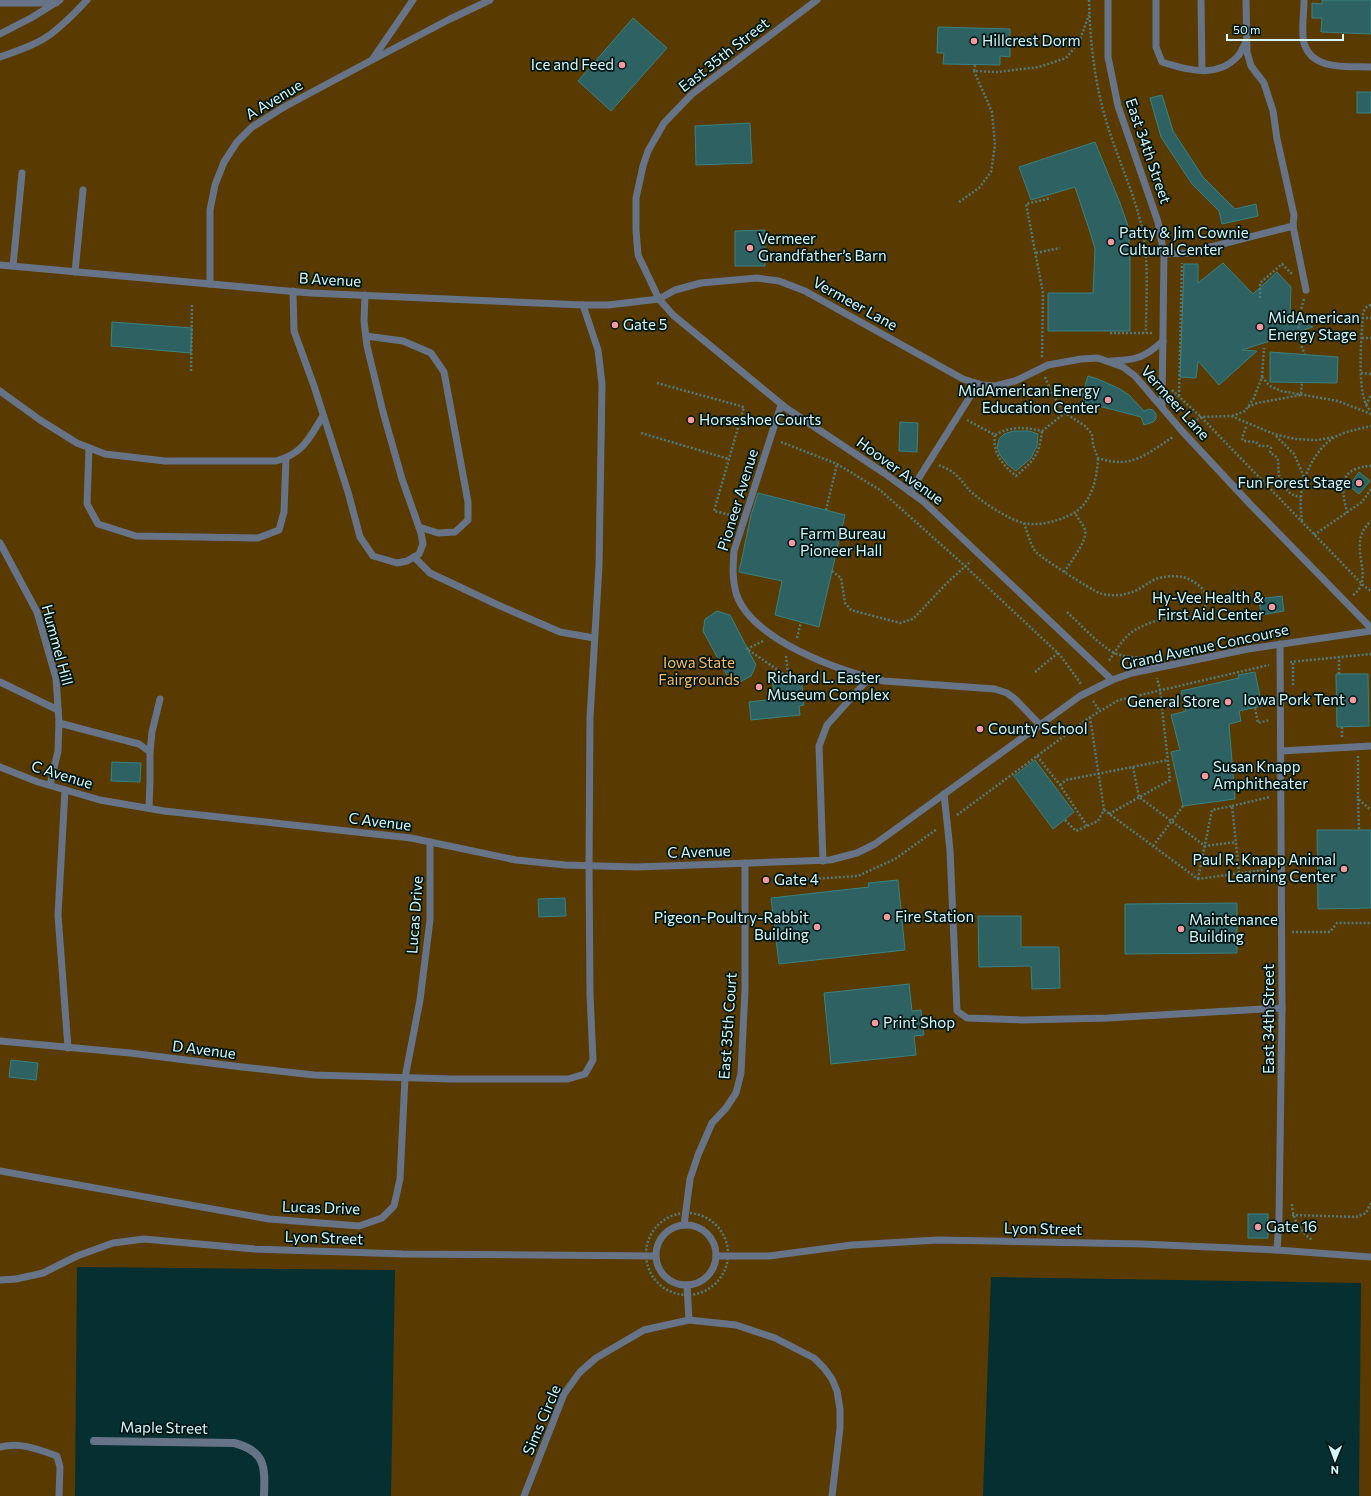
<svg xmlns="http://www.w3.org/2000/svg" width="1371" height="1496" font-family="Commissioner,sans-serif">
<rect width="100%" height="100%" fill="#052f30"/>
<!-- green -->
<path fill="#593a00" d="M0 0H1371V1496H1359L1361 1283 991 1277 983 1496H391L395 1270 77 1267 75 1496H0Z"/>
<!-- building -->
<g fill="#2e6262" stroke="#388283">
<path d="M1322 0H1371V34L1321 32 1322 18H1312V3L1322 4Z"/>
<path d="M633 18 667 48 611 111 578 81Z"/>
<path d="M938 27 1010 29V57L1000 56V65L943 64 944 53H937Z"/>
<rect x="1357" y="92" width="14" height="21"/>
<path d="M1162 95 1173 131 1203 177 1235 209 1256 204 1258 216 1222 224 1219 211 1192 184 1161 137 1150 98Z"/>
<path d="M750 123 752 163 696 165 695 126Z"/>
<path d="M1095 142 1120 203 1128 226 1130 251V331H1048V293H1093L1095 249 1091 235 1075 187 1031 200 1019 167Z"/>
<path d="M765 230V266H735V231Z"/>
<path d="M1223 263 1253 294 1277 272 1291 287 1290 316 1313 327 1242 350 1257 351 1219 385 1198 361 1196 378 1180 377 1184 264H1198V283Z"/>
<path d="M112 322 192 328 191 353 111 346Z"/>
<path d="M1270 352 1338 357 1337 383 1270 382Z"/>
<path d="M1088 376 1098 379 1120 389 1129 395 1144 411 1149 409 1153 410 1156 414V419L1153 422 1144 425 1141 417 1083 402 1084 397 1082 396Z"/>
<path d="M900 422 918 423 917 452 899 451Z"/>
<path d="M1013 431H1029L1038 434 1037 446 1031 458 1016 471 1007 464 1000 455 997 447 999 439 1004 434Z"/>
<path d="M1359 472 1370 481 1359 494 1349 486Z"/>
<path d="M758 493 845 515 819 627 775 615 782 581 739 572 751 515Z"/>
<path d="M1282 596 1284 611 1261 615 1259 599Z"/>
<path d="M717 611 730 615 756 665 751 676 738 683 729 679 703 631 705 619Z"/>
<path d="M1255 672 1262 706 1239 711 1241 721 1229 724 1235 799 1183 806 1171 752 1180 750 1171 715 1186 711 1181 691 1239 678 1238 675Z"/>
<path d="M1336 674H1368L1369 726 1337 727Z"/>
<path d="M801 675 804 705 799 706 800 715 751 720 749 702 775 699 772 679Z"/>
<path d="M1035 760 1074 812 1053 829 1014 776Z"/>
<path d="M112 762 141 763 140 782 111 781Z"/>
<path d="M1317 830H1371V908L1318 909Z"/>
<path d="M898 880 905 950 779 964 771 898 869 887 868 883Z"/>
<path d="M565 898 566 916 539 917 538 899Z"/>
<path d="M1237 903V953L1125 954V904Z"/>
<path d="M978 916H1021V947H1059L1060 988 1032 989 1031 966 979 967Z"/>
<path d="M909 984 912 1011 921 1010 924 1035 914 1036 916 1055 831 1064 824 993Z"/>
<path d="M11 1060 38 1063 36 1080 9 1077Z"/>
<rect x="1248" y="1214" width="20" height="24"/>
</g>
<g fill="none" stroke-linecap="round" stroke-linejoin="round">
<!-- path -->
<g stroke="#527a7b" stroke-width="2.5" stroke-dasharray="2 2" stroke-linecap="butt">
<path d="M1089 0C1090 39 1094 79 1105 117 1116 156 1135 193 1143 233 1149 263 1146 302 1146 333"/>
<path d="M975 65 974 71 997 72 1039 67 1066 58 1079 42 1089 15"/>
<path d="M959 202 979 188 991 172 995 145 992 112 974 71"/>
<path d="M1036 253 1060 248"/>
<path d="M1260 298V283L1282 264 1292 274"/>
<path d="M1304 299C1298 319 1295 335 1305 354"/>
<path d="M1371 305C1366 306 1364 310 1363 314 1362 334 1355 399 1371 411"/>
<path d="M1362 318H1371"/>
<path d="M1110 333H1152"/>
<path d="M1362 338H1371"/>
<path d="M1042 357 1043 293 1026 204 1051 198"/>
<path d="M191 371 192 303"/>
<path d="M1361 373 1371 374"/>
<path d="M1045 377 1051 392 1065 413 1085 426 1092 434 1093 445 1098 458C1132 469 1145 455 1173 437"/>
<path d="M1262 377 1264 348"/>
<path d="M657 383 744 407 714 511 734 516"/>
<path d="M1172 390 1201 417 1363 585 1371 591"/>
<path d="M1179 396 1182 263"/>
<path d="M1366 405 1371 395"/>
<path d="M1248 407 1257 403 1301 395 1302 382"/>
<path d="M1232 416 1245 411 1254 398 1262 377 1270 386 1281 391 1338 401 1371 414"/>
<path d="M967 420 995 435C1011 426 1024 427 1042 431L1065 413"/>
<path d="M1190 425 1201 417 1231 416 1274 434 1295 439 1317 440 1335 437"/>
<path d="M1246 427 1242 438 1243 441 1256 442 1260 446H1268L1271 448 1270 453C1282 458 1277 464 1279 474 1279 477 1281 480 1283 482 1287 492 1290 495 1301 497"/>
<path d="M641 433 729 459"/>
<path d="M995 435C992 453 1003 465 1016 476 1034 460 1039 456 1042 431"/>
<path d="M1276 436 1294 454 1304 477"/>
<path d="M781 442 837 464 880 490 965 566 1060 655 1081 684"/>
<path d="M939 465C945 468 953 471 957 476 962 480 965 486 969 490 982 502 1006 518 1023 523 1037 526 1055 522 1068 516 1091 507 1097 480 1098 458"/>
<path d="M826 510 837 464"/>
<path d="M1347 513C1344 498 1337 475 1356 469 1361 467 1365 466 1371 466"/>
<path d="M1302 521C1301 513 1300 505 1301 497 1302 476 1317 447 1335 437 1346 431 1359 429 1371 426"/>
<path d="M1024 523C1027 532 1030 543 1035 551 1038 556 1092 590 1099 593 1108 596 1120 596 1129 593 1142 590 1151 578 1164 577 1170 576 1177 576 1183 577 1194 580 1214 593 1205 607 1194 622 1180 617 1164 619 1154 621 1143 625 1135 630 1123 637 1116 651 1108 662"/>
<path d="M1314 535 1362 502 1371 489"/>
<path d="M832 571 841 578 845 603 851 610 900 623 913 619 947 583 971 561"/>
<path d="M1064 572C1070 563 1088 540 1085 530 1083 524 1078 519 1075 513"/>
<path d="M1353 595C1371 582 1358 561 1360 543 1360 534 1365 527 1371 521"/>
<path d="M1067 612C1081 625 1095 641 1111 651 1122 658 1138 658 1150 657"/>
<path d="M797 638 801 622"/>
<path d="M763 641 747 649 788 677"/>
<path d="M786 656 788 676"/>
<path d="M1290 662 1371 654"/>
<path d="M1035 672 1058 653"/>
<path d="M1339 674V657"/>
<path d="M1293 685V662"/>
<path d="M1093 701 1100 711"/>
<path d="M1255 708 1258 723 1270 720"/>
<path d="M1342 727V737"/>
<path d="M1037 756 1060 785 1087 826"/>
<path d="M1358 756V799L1371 810"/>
<path d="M1133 767 1139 797 1205 846 1236 842"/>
<path d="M1060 785 1066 780 1168 760"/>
<path d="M1358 799 1359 830"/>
<path d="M1232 806 1270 797"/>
<path d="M1104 810 1198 879 1270 869"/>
<path d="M1109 814 1170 780 1160 690 1157 678"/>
<path d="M957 815 1090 717 1119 700 1269 665"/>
<path d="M1065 820 1076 831 1098 821 1104 810 1090 717"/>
<path d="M1153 846 1183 806"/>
<path d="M1198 879 1212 810 1232 806 1239 873"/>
<path d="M783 881 858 876 895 859 937 829"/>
<path d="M1292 932H1330L1337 923H1371"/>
<path d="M1292 1204C1293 1222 1300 1230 1313 1241"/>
<circle cx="687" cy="1254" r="41"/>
<path d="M1292 1215 1356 1217 1366 1213 1371 1203"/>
</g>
<!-- service -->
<g stroke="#677487" stroke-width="7">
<path d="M817 0 692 94 664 123 648 151 643 166 636 198V230L638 255 659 299 673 315 786 408 884 473 924 502 1112 680"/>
<path d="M1108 0V57L1118 106 1158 222 1164 254 1162 407"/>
<path d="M1156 0V47L1162 62C1187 70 1217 79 1238 56 1241 53 1243 47 1246 42"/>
<path d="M1201 0 1202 70"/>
<path d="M1304 0C1304 14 1301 30 1304 43 1312 71 1348 66 1371 67"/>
<path d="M0 3H56"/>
<path d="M0 34 31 18 60 0"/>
<path d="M0 57C17 51 36 45 51 34 64 24 76 12 87 0"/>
<path d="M374 59 450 19 490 0"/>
<path d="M1293 226 1306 290"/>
<path d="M1164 254 1187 253 1293 226 1294 215 1277 139 1273 111 1264 83 1251 66 1247 52 1246 0"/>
<path d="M0 265 310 293 583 305H608L659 299 675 290 701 283 757 278 779 281 805 291 963 379 982 385 995 386 1015 381 1048 365 1081 359 1098 358 1123 367 1135 376 1182 431 1250 504 1371 628"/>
<path d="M13 266 22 173"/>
<path d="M75 272 83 190"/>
<path d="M210 284V210L215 185 224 162 237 142 252 127 284 107 372 60 413 0"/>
<path d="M293 291 294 331 314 386 348 492 360 537 373 556 397 563 407 561 419 554 423 544 421 533 402 479 383 412 367 346 364 321 365 295"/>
<path d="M366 336 403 341 431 353 444 372 468 502V520L455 532 438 533 419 527"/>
<path d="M1111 361C1136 360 1144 358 1163 341"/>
<path d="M0 391 40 420 77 443 105 454 165 461H276C304 453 309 438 323 416"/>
<path d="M781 405 734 551C733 566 732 579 736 593 750 639 840 672 884 681L995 689 1007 693 1015 699 1040 725"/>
<path d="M89 448 87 504 98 524 136 536 258 538 279 530 284 512 286 458"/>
<path d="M910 492 978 384"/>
<path d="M0 543 37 612 56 678 59 723 58 751 50 785"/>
<path d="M414 557 430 573 498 605 560 632 594 638"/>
<path d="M0 682 58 710"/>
<path d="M59 723 139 744 150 752V781L149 808"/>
<path d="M1281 751 1371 746"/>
<path d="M150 752 152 732 160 699"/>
<path d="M0 767 38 782 100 800 164 811 411 838 516 860 565 865 636 867 830 860 857 853 875 844 1080 696 1112 680 1132 673 1248 649 1371 631"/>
<path d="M65 790 58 915 68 1048"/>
<path d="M944 794 950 850 957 1011 967 1018 1022 1020 1108 1018 1282 1008"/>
<path d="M823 861 819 746 827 725 869 678"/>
<path d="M0 1041 130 1053 242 1067 314 1075 452 1079H568L585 1074 593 1060 590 994 589 866 590 718 599 566 602 384 598 350 583 305"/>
<path d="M0 1171 269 1219 359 1226 382 1218 394 1206 400 1179 405 1078 420 1000 430 920V842"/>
<path d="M684 1225 690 1179 698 1155 712 1123 726 1108 736 1093 741 1073 745 989V863"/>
<circle cx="686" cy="1255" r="30"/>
<path d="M1277 1250 1279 1219 1282 1008 1280 644"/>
<path d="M716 1256H769L852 1245 938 1240 1142 1244 1277 1250 1371 1257"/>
<path d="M0 1280 16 1279 43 1273 77 1256 113 1243 144 1239 254 1249 403 1254 655 1256"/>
<path d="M687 1285 689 1320"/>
<path d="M0 1447C20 1442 38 1449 57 1456L60 1467 59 1496"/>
<path d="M524 1496 564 1394 580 1372 596 1358 644 1330 689 1320 736 1325 775 1338 814 1358 824 1368 832 1379 837 1391 840 1409V1428L832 1496"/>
</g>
<!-- minor -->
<path stroke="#677487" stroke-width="8" d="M94 1441 234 1443C266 1451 265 1467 264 1496"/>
</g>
<!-- markers -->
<g fill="#f49aa0" stroke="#011515" stroke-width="1.5">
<circle cx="974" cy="41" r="4"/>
<circle cx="622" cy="65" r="4"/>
<circle cx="1111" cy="242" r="4"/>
<circle cx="750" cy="248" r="4"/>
<circle cx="615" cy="325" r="4"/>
<circle cx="1260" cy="327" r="4"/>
<circle cx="1108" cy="400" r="4"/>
<circle cx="691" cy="420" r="4"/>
<circle cx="1359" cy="483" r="4"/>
<circle cx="792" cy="543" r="4"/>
<circle cx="1272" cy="607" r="4"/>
<circle cx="759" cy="687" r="4"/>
<circle cx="1353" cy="700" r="4"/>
<circle cx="1228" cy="702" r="4"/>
<circle cx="980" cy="729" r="4"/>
<circle cx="1205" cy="776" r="4"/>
<circle cx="1344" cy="869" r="4"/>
<circle cx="766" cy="880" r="4"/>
<circle cx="887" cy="917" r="4"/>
<circle cx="817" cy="927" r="4"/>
<circle cx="1181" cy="929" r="4"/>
<circle cx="875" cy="1023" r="4"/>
<circle cx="1258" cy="1227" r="4"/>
</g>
<g text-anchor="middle" stroke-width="3.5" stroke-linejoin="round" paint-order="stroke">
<!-- poi labels -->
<g font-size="15" fill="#d5f9f9" stroke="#011515" text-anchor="start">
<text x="982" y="46">Hillcrest Dorm</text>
<text x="614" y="70" text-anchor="end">Ice and Feed</text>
<text x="1119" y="238">Patty &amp; Jim Cownie<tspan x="1119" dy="17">Cultural Center</tspan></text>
<text x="758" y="244">Vermeer<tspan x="758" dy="17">Grandfather’s Barn</tspan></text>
<text x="1268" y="323">MidAmerican<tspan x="1268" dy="17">Energy Stage</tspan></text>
<text x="623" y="330">Gate 5</text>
<text x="1100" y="396" text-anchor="end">MidAmerican Energy<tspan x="1100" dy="17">Education Center</tspan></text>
<text x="699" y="425">Horseshoe Courts</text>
<text x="1351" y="488" text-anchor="end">Fun Forest Stage</text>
<text x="800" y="539">Farm Bureau<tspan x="800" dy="17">Pioneer Hall</tspan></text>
<text x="1264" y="603" text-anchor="end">Hy-Vee Health &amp;<tspan x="1264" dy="17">First Aid Center</tspan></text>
<text x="767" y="683">Richard L. Easter<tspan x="767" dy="17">Museum Complex</tspan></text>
<text x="1345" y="705" text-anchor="end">Iowa Pork Tent</text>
<text x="1220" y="707" text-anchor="end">General Store</text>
<text x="988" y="734">County School</text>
<text x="1213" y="772">Susan Knapp<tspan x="1213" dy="17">Amphitheater</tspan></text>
<text x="1336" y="865" text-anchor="end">Paul R. Knapp Animal<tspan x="1336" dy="17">Learning Center</tspan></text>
<text x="774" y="885">Gate 4</text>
<text x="895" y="922">Fire Station</text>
<text x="809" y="923" text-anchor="end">Pigeon-Poultry-Rabbit<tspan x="809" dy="17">Building</tspan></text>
<text x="1189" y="925">Maintenance<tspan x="1189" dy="17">Building</tspan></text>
<text x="883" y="1028">Print Shop</text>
<text x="1266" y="1232">Gate 16</text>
</g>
<!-- street labels -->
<g font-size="15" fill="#d5f9f9" stroke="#011515">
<text transform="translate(724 55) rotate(-38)" y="5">East 35th Street</text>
<text transform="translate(274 100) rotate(-31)" y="5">A Avenue</text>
<text transform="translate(1148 151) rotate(71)" y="5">East 34th Street</text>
<text transform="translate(330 280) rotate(3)" y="5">B Avenue</text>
<text transform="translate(855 304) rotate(29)" y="5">Vermeer Lane</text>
<text transform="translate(1175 403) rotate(48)" y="5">Vermeer Lane</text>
<text transform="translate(900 471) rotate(36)" y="5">Hoover Avenue</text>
<text transform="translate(738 500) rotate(-73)" y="5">Pioneer Avenue</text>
<text transform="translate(57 645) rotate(75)" y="5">Hummel Hill</text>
<text transform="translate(1205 647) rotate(-12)" y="5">Grand Avenue Concourse</text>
<text transform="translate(62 775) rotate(17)" y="5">C Avenue</text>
<text transform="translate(380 822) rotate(7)" y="5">C Avenue</text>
<text transform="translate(699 852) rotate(-2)" y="5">C Avenue</text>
<text transform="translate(415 915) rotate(-86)" y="5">Lucas Drive</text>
<text transform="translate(1269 1019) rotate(-90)" y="5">East 34th Street</text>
<text transform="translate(728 1026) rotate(-86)" y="5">East 35th Court</text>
<text transform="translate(204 1050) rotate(7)" y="5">D Avenue</text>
<text transform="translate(321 1208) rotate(2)" y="5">Lucas Drive</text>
<text transform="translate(1043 1229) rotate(1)" y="5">Lyon Street</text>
<text transform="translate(324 1238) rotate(2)" y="5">Lyon Street</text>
<text transform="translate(542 1420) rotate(-67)" y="5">Sims Circle</text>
<text transform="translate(164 1428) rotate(1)" y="5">Maple Street</text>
</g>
<!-- park labels -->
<g font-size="15" fill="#fbbc5b" stroke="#011515">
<text x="699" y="668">Iowa State<tspan x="699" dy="17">Fairgrounds</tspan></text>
</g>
</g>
<!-- north arrow -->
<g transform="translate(1335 1460) rotate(181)" stroke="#011515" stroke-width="3" paint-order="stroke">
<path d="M0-3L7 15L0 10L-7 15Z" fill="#d5f9f9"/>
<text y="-6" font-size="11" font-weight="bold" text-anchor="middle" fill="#d5f9f9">N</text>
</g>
<!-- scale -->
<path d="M1227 34v6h116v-6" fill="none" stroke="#d5f9f9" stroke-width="2"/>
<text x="1233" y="34" font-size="12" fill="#d5f9f9" stroke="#011515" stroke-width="3" paint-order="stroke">50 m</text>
</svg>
